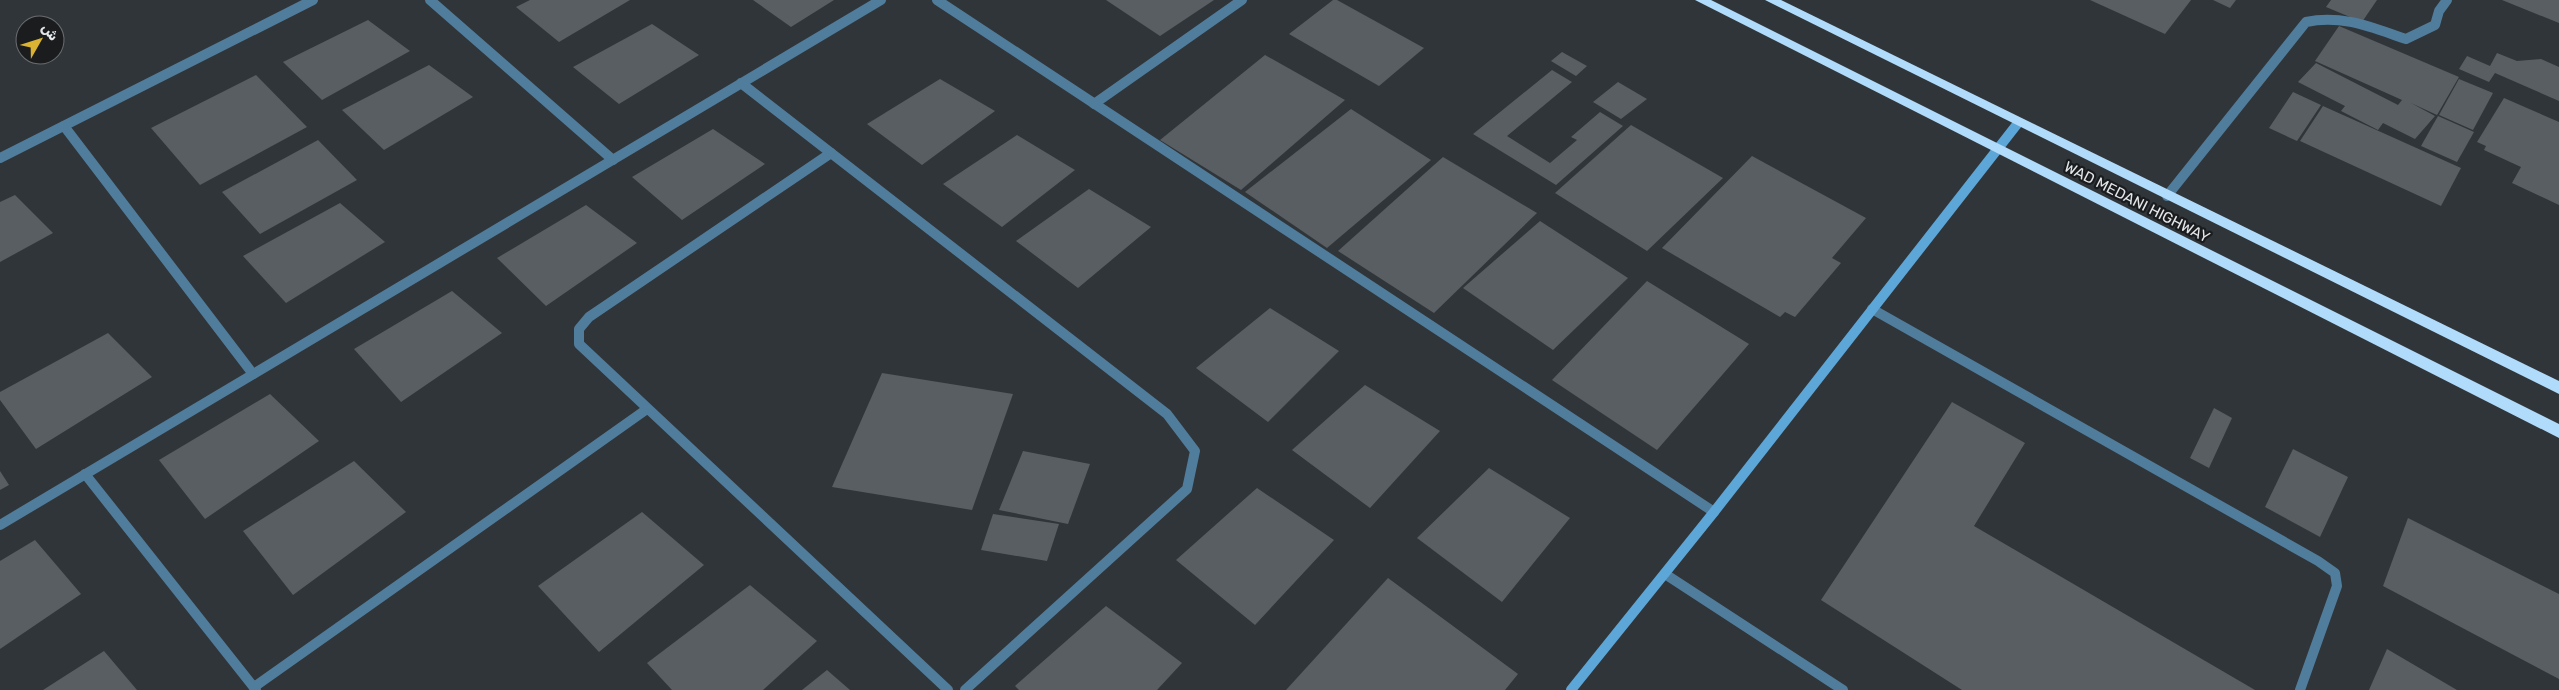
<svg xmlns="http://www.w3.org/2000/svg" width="2559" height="690" font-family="Rubik,'Noto Sans Arabic',sans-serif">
<rect width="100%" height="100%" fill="#303539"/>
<!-- building -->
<g fill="#585e62">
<path d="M530 0H630L559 42 516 7Z"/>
<path d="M753 0H834L791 27Z"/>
<path d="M1106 0H1214L1160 36Z"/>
<path d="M1333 0H1337L1424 48 1379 86 1289 34Z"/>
<path d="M2090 0H2191L2165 34Z"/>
<path d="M2213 0H2236L2230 8Z"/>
<path d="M2331 0H2377L2362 22 2326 7Z"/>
<path d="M2502 0H2559V23Z"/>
<path d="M368 20 410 51 322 100 283 62Z"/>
<path d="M652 24 699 55 619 104 573 67Z"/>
<path d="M2339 26 2459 77 2437 115 2411 103 2435 116 2415 139 2383 123 2378 130 2341 111 2345 106 2298 82 2316 63 2398 105 2402 100 2315 61Z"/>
<path d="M1562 52 1587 66 1576 76 1551 61Z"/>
<path d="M2497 53 2517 61 2541 59 2559 67V101L2495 73 2489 82 2459 69 2467 56 2490 66Z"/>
<path d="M1265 55 1345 100 1241 190 1160 140Z"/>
<path d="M429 65 473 97 384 150 342 110Z"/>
<path d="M1552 70 1572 82 1507 136 1550 163 1577 140 1571 137 1600 112 1623 126 1556 185 1473 134Z"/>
<path d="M256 75 307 127 200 185 151 128Z"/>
<path d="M940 79 995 111 922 165 867 124Z"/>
<path d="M2459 79 2493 93 2473 130 2439 115Z"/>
<path d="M1618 82 1647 99 1621 119 1593 102Z"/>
<path d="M2293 92 2321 105 2297 141 2269 128Z"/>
<path d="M2504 98 2559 122V205L2512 183 2521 167 2484 150 2486 146 2477 142Z"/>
<path d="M2323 106 2461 168 2441 206 2300 141Z"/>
<path d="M1351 109 1431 160 1327 248 1245 192Z"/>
<path d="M2438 116 2474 132 2457 162 2421 146Z"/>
<path d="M1631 125 1723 178 1647 251 1555 193Z"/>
<path d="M713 129 765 164 682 220 632 177Z"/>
<path d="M1017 135 1075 170 1002 227 943 184Z"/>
<path d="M318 140 357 180 260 234 222 192Z"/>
<path d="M1752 156 1866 218 1832 258 1841 263 1795 317 1785 312 1780 317 1662 248Z"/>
<path d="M1443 157 1537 213 1434 313 1338 251Z"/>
<path d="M1089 189 1151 227 1078 288 1016 241Z"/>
<path d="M15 195 53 233 0 262V202Z"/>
<path d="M340 203 385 242 286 303 243 256Z"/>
<path d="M586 205 637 243 546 306 497 258Z"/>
<path d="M1540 221 1628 278 1553 350 1463 288Z"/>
<path d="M1647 281 1749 344 1657 450 1552 380Z"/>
<path d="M452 291 502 333 401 402 354 349Z"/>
<path d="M1270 308 1339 351 1268 422 1196 368Z"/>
<path d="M108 333 152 377 36 449 0 400V392Z"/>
<path d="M882 373 1013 394 972 510 832 487Z"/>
<path d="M1365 385 1440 431 1370 508 1292 450Z"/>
<path d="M270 394 319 441 205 519 159 460Z"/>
<path d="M1952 402 2025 443 1974 526 2255 690H1962L1821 600Z"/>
<path d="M2214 408 2232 418 2209 468 2190 458Z"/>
<path d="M2293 449 2348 477 2320 537 2265 507Z"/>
<path d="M1023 451 1090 464 1068 524 999 510Z"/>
<path d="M354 461 406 512 293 595 243 531Z"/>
<path d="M1489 468 1570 518 1502 602 1417 538Z"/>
<path d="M0 471 9 485 0 490Z"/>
<path d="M1257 488 1334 540 1255 625 1176 560Z"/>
<path d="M642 512 704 565 599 652 538 586Z"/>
<path d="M993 514 1059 524 1047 561 981 550Z"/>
<path d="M2408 518 2559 594V679L2383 586Z"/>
<path d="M35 540 81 594 0 649V561Z"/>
<path d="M1388 578 1518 674 1505 690H1286Z"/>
<path d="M750 585 817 641 763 690H672L647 663Z"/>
<path d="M1106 606 1182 663 1157 690H1019L1015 686Z"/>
<path d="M2387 649 2457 690H2369Z"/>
<path d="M104 651 137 690H43Z"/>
<path d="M827 670 850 690H802Z"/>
</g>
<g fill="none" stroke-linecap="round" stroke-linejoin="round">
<!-- lane -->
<path stroke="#517d9d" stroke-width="10" d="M1872 309 2318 561 2335 573 2337 586 2300 690"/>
<!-- street -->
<g stroke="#517d9d" stroke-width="10">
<path d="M430 0 613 160"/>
<path d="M937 0 1714 512"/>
<path d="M741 83 1167 414 1195 451 1187 489 965 690"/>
<path d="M1094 104 1242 0"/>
<path d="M64 126 253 374"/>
<path d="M831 153 589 317 579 329V344L948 690"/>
<path d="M0 158 313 0"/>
<path d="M2167 196 2306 22C2342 14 2373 28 2406 39L2435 25 2439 11 2447 0"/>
<path d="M85 474 256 690"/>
<path d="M0 525 881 0"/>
<path d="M1665 574 1843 690"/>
<path d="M254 687 647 409"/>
</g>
<!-- secondary -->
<path stroke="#5ca6d8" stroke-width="10" d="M1571 690 1714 512 2018 123"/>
<!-- highway -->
<g fill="#b1dbfa" fill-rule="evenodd">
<path d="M1695 0H1711L2559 424V438Z"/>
<path d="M1765 0H1781L2559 381V394Z"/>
</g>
</g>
<g text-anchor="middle" stroke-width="4.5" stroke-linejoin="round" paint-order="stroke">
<!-- street labels -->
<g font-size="15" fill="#e4e7ea" stroke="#1a1c1e">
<text transform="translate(2137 202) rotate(27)" y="5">WAD MEDANI HIGHWAY</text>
</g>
</g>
<!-- north arrow -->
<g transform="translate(40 40) rotate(51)"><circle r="24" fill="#1a1c1e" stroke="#6b6d70"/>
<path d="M0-4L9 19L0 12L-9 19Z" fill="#dbb333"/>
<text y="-8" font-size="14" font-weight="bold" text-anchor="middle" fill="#e4e7ea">ش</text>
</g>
</svg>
